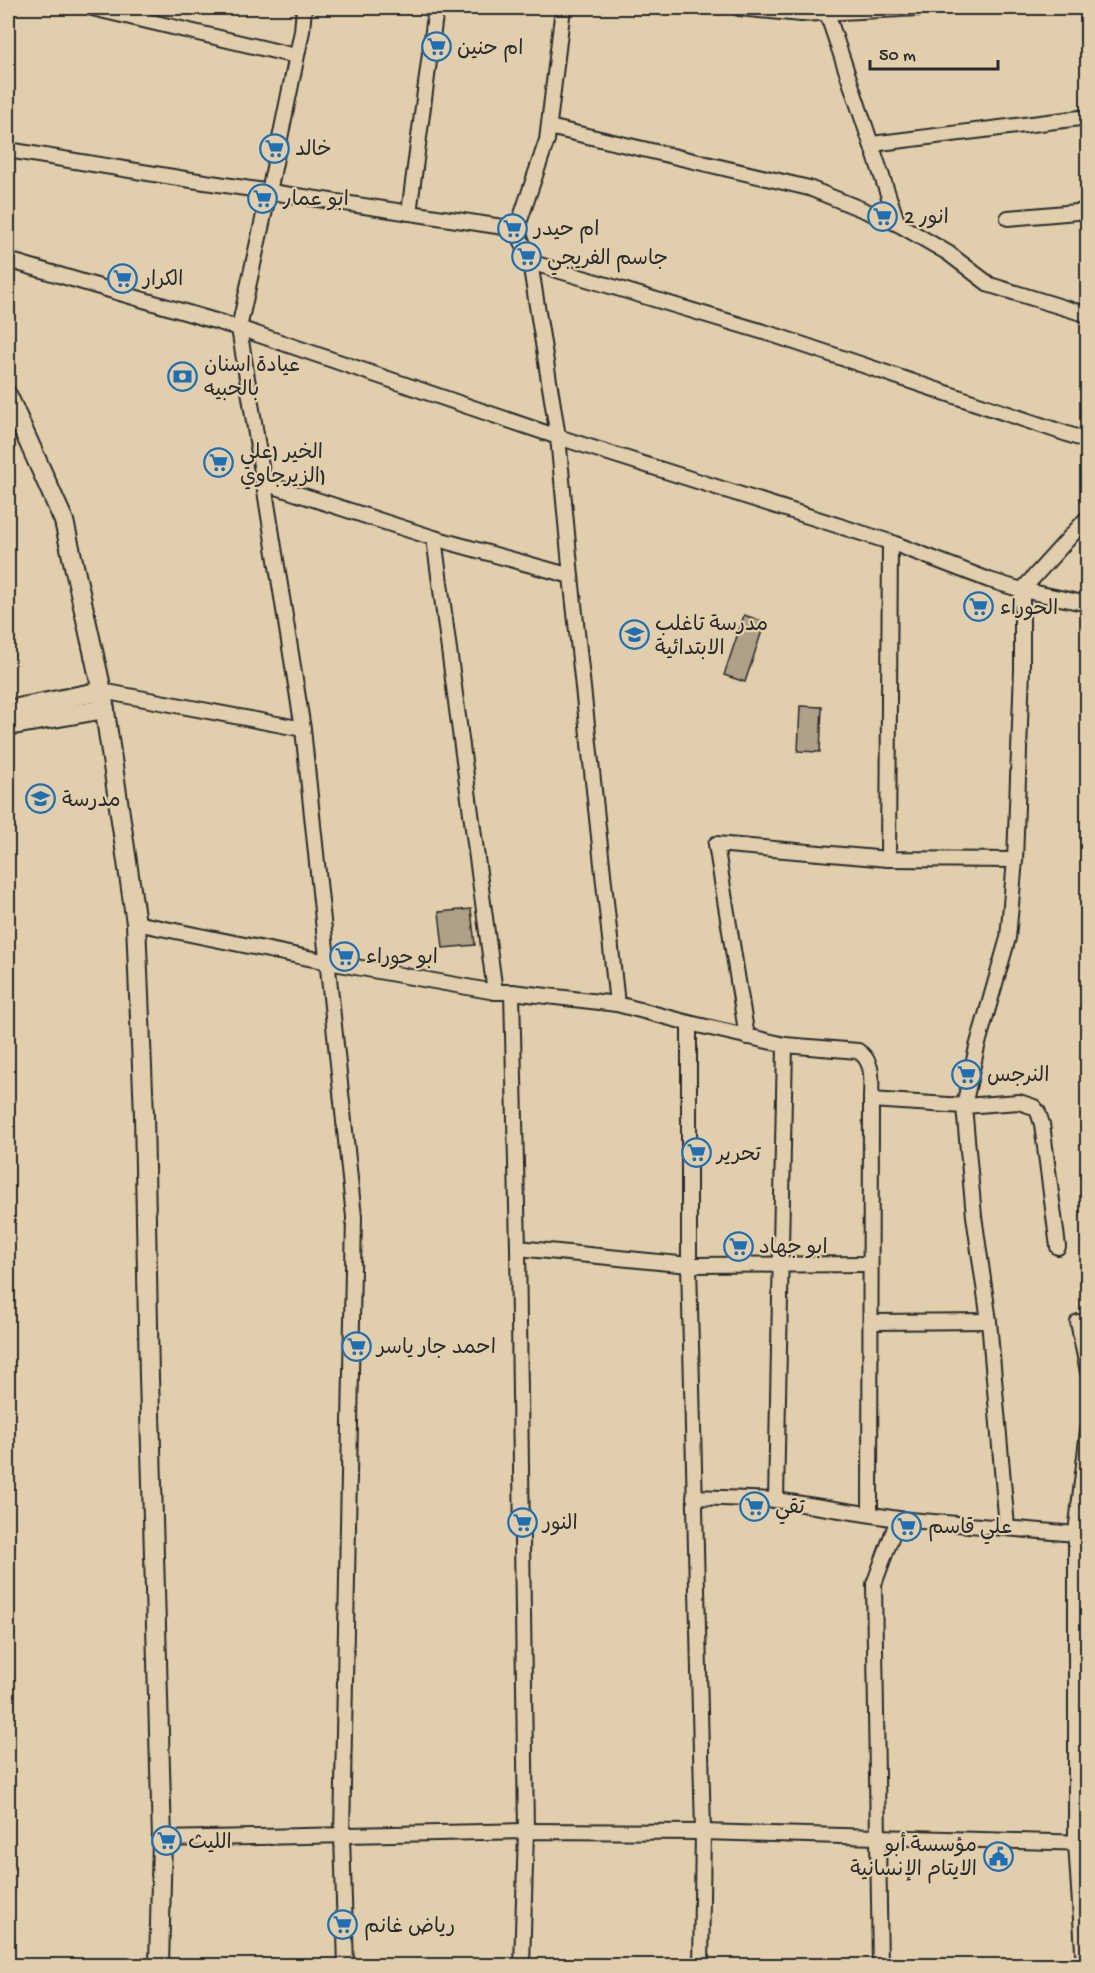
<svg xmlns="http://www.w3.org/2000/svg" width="1095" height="1973" font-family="'Gochi Hand','Playpen Sans Arabic',sans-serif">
<rect width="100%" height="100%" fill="#e1ceac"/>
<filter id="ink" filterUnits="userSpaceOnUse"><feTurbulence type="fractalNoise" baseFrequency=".0167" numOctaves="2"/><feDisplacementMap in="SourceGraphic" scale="12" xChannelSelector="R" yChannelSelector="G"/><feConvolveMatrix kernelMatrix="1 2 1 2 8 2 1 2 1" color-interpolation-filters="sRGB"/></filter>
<g filter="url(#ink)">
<!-- building -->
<g fill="#afa088" stroke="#2b2b2b" stroke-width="1.5">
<path d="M744 615 765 622 745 682 724 675Z"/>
<path d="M800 706 822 707 820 752 798 751Z"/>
<path d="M471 909 475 945 443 948 439 912Z"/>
</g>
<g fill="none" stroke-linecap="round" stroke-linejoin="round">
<defs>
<g id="minor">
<path d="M92 8 296 56"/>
<path d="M304 8 302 31 269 192 239 328 303 729 354 1217 342 1836 346 1966"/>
<path d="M563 8 547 140 517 229 530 262 558 437 571 576 617 1004"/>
<path d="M739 8 801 14 920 8"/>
<path d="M827 13 898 224"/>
<path d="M549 127 809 188 898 224 948 253 990 285 1088 315"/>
<path d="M872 144 1088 117"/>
<path d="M8 150 185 179 517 229"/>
<path d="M409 213 436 8"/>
<path d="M1008 218 1088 211"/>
<path d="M8 260 239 328 558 437 890 542 989 580 1022 590 1088 604"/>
<path d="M530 262 777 336 1088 441"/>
<path d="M264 483 434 538 571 576"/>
<path d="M434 538 495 992"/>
<path d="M102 691 303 729"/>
<path d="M888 859 890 542"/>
<path d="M136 923 328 962 495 992H512L617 1004 689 1023 785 1045 858 1051C875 1062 871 1081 871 1100L870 1513"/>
<path d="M512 992 518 1248 526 1831 522 1966"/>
<path d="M689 1023V1265L703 1832 701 1966"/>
<path d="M747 1037 716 844 888 859 1015 860"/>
<path d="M871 1100 964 1106 1019 1102 1034 1107 1038 1112 1042 1124 1058 1247"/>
<path d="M518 1248 689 1265 869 1264"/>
<path d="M872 1322 989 1321"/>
<path d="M1078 1322 1088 1372"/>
<path d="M694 1497 776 1500 898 1519 1088 1535"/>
<path d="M776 1500 785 1045"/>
<path d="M1007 1527 989 1321 974 1216 964 1106 977 1047 1008 938 1015 860 1022 669V590L1088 517"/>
<path d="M162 1839 526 1831 703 1832 1088 1843"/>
<path d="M880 1966 874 1584 898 1519"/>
<path d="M1084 1966 1076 1843V1533L1088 1430"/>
</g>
<g id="tertiary">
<path d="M8 396 64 521 102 691 136 923 144 1115 149 1377 162 1839 159 1966"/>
<path d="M8 710 102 691"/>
<path d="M8 726 105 709"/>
</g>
</defs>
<!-- minor casing -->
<use href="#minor" stroke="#2b2b2b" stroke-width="18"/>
<!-- tertiary casing -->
<use href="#tertiary" stroke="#2b2b2b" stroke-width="22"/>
<!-- minor -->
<use href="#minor" stroke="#e1ceac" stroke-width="14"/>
<!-- tertiary -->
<use href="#tertiary" stroke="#e1ceac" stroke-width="18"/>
</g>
</g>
<!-- icons -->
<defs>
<symbol id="supermarket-ring" viewBox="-11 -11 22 22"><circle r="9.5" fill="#e1ceac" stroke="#1f6fb2" stroke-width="1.5"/><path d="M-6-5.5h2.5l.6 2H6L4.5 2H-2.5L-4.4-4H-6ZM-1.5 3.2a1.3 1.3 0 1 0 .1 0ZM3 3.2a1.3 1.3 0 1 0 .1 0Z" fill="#1f6fb2"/></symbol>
<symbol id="bank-ring" viewBox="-11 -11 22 22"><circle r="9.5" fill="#e1ceac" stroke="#1f6fb2" stroke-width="1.5"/><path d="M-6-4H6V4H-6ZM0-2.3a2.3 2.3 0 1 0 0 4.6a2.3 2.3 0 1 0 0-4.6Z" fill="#1f6fb2"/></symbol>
<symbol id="school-ring" viewBox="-11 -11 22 22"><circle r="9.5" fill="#e1ceac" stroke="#1f6fb2" stroke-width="1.5"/><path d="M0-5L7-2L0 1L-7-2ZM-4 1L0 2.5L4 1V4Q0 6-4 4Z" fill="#1f6fb2"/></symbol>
<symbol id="civic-ring" viewBox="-11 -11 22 22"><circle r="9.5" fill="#e1ceac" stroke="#1f6fb2" stroke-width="1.5"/><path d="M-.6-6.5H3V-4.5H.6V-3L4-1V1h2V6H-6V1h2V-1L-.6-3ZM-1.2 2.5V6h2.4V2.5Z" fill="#1f6fb2"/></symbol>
</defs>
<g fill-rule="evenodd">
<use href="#supermarket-ring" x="420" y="30" width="33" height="33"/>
<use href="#supermarket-ring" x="258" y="132" width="33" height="33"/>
<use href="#supermarket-ring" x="246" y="182" width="33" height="33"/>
<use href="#supermarket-ring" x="866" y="200" width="33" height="33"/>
<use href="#supermarket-ring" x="496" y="212" width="33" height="33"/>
<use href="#supermarket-ring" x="510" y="240" width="33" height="33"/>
<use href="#supermarket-ring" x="106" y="262" width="33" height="33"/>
<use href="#bank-ring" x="166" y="360" width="33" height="33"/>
<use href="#supermarket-ring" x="202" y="446" width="33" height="33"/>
<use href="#supermarket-ring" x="962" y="590" width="33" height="33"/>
<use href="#school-ring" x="618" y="618" width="33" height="33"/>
<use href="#school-ring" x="24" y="782" width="33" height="33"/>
<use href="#supermarket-ring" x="328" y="940" width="33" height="33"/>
<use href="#supermarket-ring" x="950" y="1058" width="33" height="33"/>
<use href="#supermarket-ring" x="680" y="1136" width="33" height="33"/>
<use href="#supermarket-ring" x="722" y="1230" width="33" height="33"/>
<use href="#supermarket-ring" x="340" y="1330" width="33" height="33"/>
<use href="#supermarket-ring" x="738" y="1490" width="33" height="33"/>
<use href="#supermarket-ring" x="506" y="1506" width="33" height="33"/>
<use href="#supermarket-ring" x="890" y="1510" width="33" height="33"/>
<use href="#supermarket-ring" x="150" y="1824" width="33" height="33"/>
<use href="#civic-ring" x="982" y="1840" width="33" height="33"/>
<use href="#supermarket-ring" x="326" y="1908" width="33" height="33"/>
</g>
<g text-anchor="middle" stroke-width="4.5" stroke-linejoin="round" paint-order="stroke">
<!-- poi labels -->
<g font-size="21" fill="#2b2b2b" stroke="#e1ceac" text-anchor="start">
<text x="457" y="54">ام حنين</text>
<text x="295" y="155">خالد</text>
<text x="283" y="205">ابو عمار</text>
<text x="904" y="223">انور 2</text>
<text x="534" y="235">ام حيدر</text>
<text x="547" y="264">جاسم الفريجي</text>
<text x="143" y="285">الكرار</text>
<text x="204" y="371">عيادة اسنان<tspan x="204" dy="24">بالحبيه</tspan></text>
<text x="240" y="458">الخير (علي<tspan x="240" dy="24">الزيرجاوي)</tspan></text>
<text x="1000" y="614">الحوراء</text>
<text x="655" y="630">مدرسة تاغلب<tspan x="655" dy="24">الابتدائية</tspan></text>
<text x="62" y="806">مدرسة</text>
<text x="366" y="963">ابو حوراء</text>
<text x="987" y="1081">النرجس</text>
<text x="717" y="1160">تحرير</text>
<text x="759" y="1253">ابو جهاد</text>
<text x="377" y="1353">احمد جار ياسر</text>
<text x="775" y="1513">تقي</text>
<text x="543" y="1529">النور</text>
<text x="928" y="1533">علي قاسم</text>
<text x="188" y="1848">الليث</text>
<text x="977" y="1851" text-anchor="end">مؤسسة أبو<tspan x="977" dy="24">الايتام الإنسانية</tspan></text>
<text x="364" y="1932">رياض غانم</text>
</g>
</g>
<!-- margin -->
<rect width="1095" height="1973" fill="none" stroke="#e1ceac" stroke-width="30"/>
<rect x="15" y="15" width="1065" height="1943" fill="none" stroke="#2b2b2b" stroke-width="2" filter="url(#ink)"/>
<!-- scale -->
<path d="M870 60v9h128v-9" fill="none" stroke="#2b2b2b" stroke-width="3"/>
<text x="879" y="60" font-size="18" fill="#2b2b2b" stroke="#e1ceac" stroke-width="4.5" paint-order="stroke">50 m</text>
</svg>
